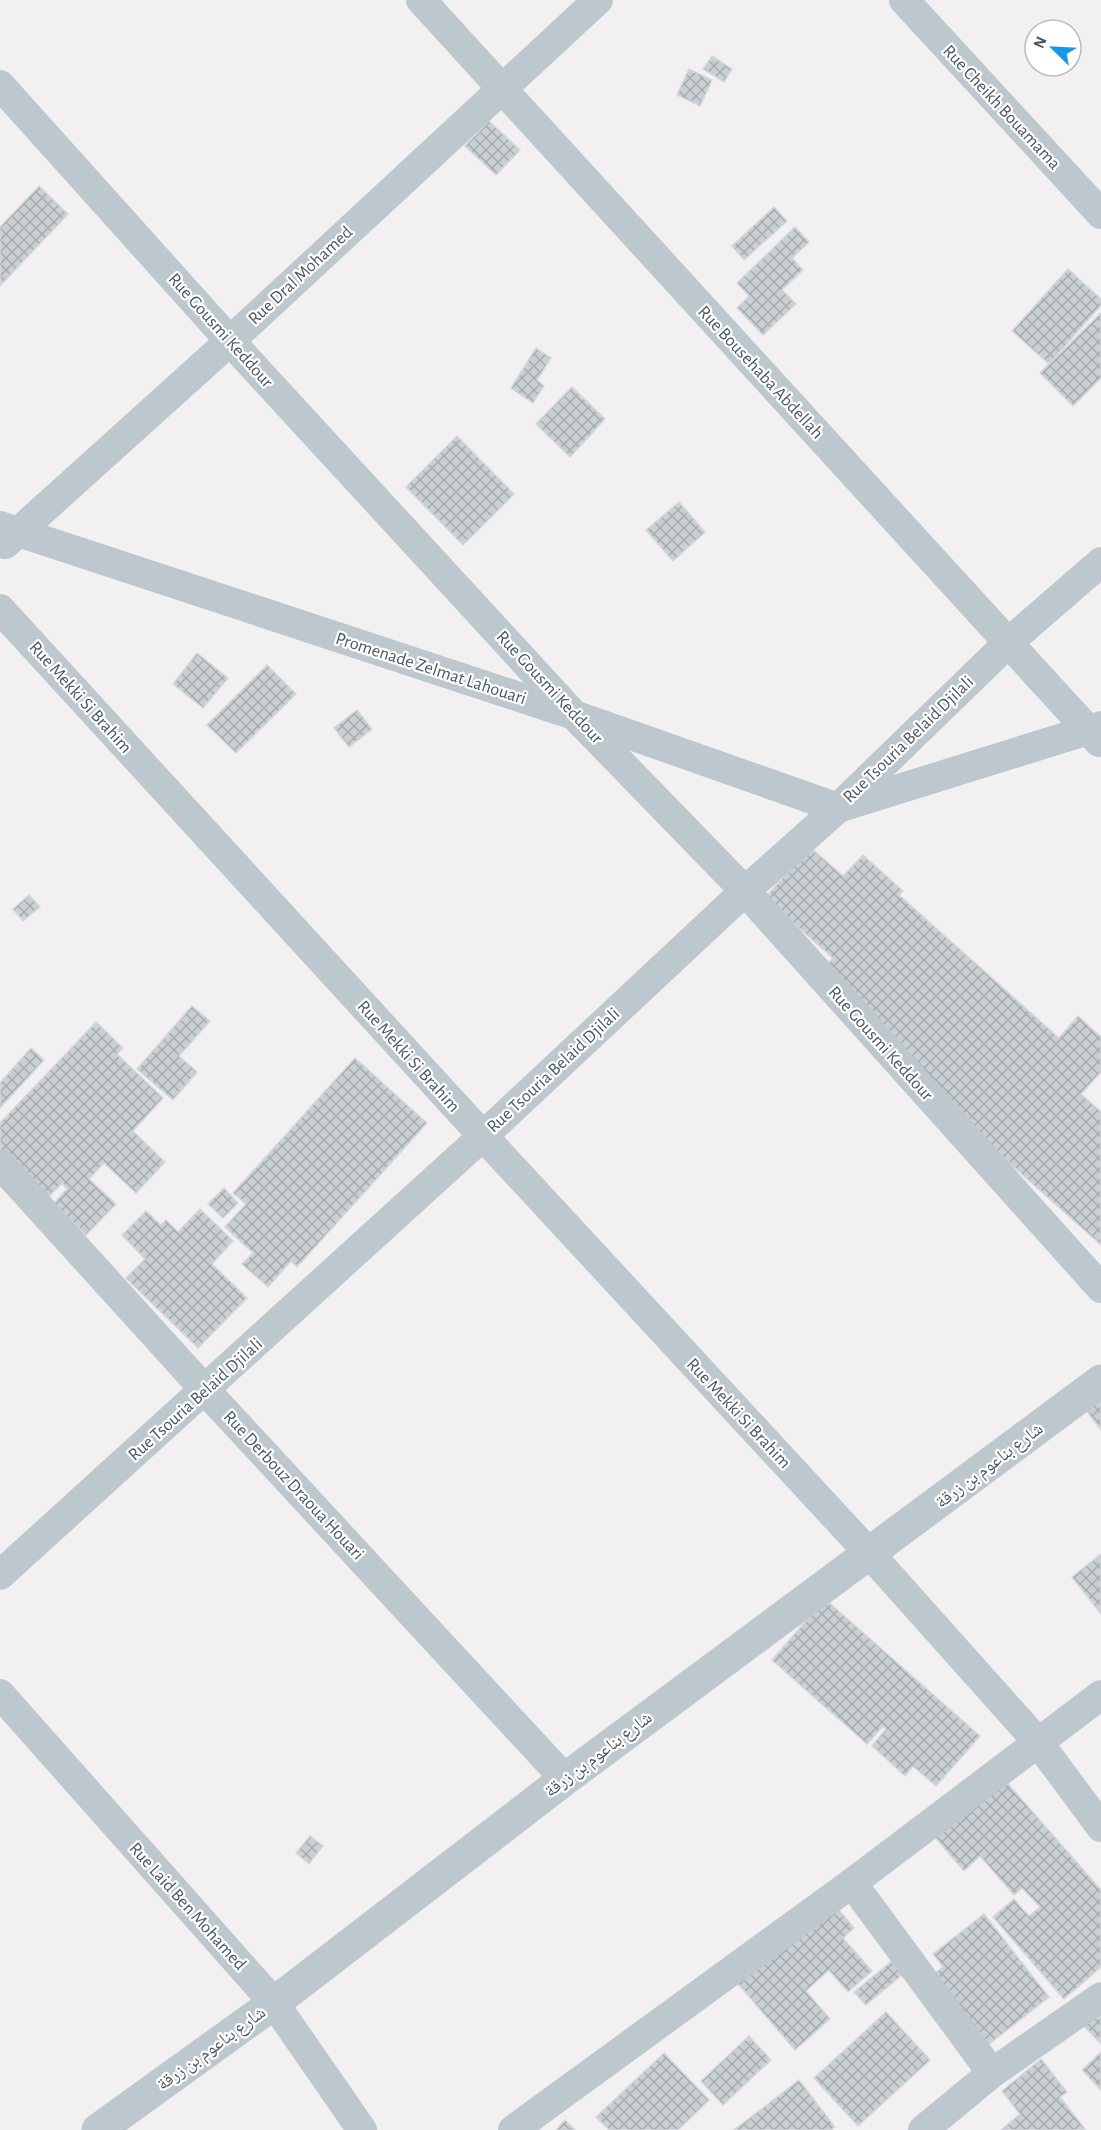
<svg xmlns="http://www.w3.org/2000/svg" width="1101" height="2130" font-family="'Alegreya Sans','Noto Naskh Arabic',sans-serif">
<defs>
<pattern id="building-cross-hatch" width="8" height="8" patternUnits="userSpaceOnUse" patternTransform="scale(1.5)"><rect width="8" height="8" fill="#cacfd3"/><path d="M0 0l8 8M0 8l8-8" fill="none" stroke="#a6abae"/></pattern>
</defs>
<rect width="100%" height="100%" fill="#f3f0f1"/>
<!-- building -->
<g fill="url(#building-cross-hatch)" stroke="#d4d8dc" stroke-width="1.5">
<path d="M712 56 732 69 724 82 703 69Z"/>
<path d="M689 69 712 80 700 106 677 95Z"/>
<path d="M489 121 520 150 496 175 465 146Z"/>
<path d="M39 186 68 214 0 286V227Z"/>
<path d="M774 207 787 221 744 260 732 246Z"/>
<path d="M795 227 809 242 792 258 803 270 782 290 796 304 763 335 737 308 749 296 737 283Z"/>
<path d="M1068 269 1101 299V305L1049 364 1012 331Z"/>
<path d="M1101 313V378L1073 406 1040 373Z"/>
<path d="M536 348 551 358 537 380 544 386 533 403 511 388Z"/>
<path d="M572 387 605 419 570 457 536 424Z"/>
<path d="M457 436 514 494 463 545 406 487Z"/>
<path d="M679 502 705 532 673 561 646 530Z"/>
<path d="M197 653 228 678 203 708 173 684Z"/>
<path d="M267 665 296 694 236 753 207 725Z"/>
<path d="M357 710 372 729 349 747 334 728Z"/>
<path d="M810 847 843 876 863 855 903 891 899 895 1059 1038 1078 1016 1101 1037V1072L1081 1094 1101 1112V1245L809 984 833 958 765 898Z"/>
<path d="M29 895 40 907 23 921 13 909Z"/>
<path d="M192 1006 210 1021 179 1056 197 1072 173 1100 137 1069Z"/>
<path d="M96 1022 123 1048 117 1054 163 1098 133 1131 165 1162 136 1193 104 1163 89 1179 116 1204 86 1235 53 1204 67 1189 62 1183 44 1202 0 1160V1123Z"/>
<path d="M31 1048 44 1060 0 1108V1083Z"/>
<path d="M355 1058 427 1123 297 1267 291 1261 268 1287 242 1264 253 1253 225 1227 246 1204 233 1193Z"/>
<path d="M224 1188 238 1203 223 1218 208 1204Z"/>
<path d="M200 1209 233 1241 212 1264 247 1298 198 1348 126 1278 145 1259 122 1235 146 1211 161 1225 166 1220 178 1232Z"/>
<path d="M1101 1399V1430L1086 1410Z"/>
<path d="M1101 1554V1614L1072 1577Z"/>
<path d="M825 1599 980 1736 936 1786 913 1766 905 1776 872 1746 886 1729 883 1726 867 1744 772 1660Z"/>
<path d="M1002 1777 1101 1890V1967L1064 1999 993 1917 1014 1899 1029 1916 1040 1907 1022 1888 1014 1895 980 1856 964 1871 934 1836Z"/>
<path d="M310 1836 323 1846 309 1864 296 1853Z"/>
<path d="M827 1896 854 1928 843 1938 872 1971 848 1992 829 1970 806 1991 830 2019 795 2050 733 1978Z"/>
<path d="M984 1914 1049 1997 979 2052 924 1982 943 1967 933 1954Z"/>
<path d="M892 1961 903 1974 866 2005 854 1992Z"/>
<path d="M1101 2005V2044L1082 2024Z"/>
<path d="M886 2012 930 2060 858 2126 814 2078Z"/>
<path d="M749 2036 771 2060 723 2105 701 2081Z"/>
<path d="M1101 2052V2090L1082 2070Z"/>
<path d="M664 2053 709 2100 678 2130H609L596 2117Z"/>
<path d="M1041 2059 1067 2092 1060 2097 1085 2129 1083 2130H1001L1020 2114 1002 2091Z"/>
<path d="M799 2080 835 2127 831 2130H734Z"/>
<path d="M565 2120 575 2130H556Z"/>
</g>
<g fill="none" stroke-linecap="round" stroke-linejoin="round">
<!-- minor -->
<g stroke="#bcc8cd" stroke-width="30">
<path d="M421 0 1099 742"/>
<path d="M904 0 1101 214"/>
<path d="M0 85 230 341 574 715 745 891 1101 1288"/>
<path d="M0 526 574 715 838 808 1101 726"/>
<path d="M5 544 230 341 598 0"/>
<path d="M0 609 483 1136 869 1553 1038 1742 1101 1827"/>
<path d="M0 1164 205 1390 565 1779"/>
<path d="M0 1575 483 1136 745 891 838 808 1009 642 1101 562"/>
<path d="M0 1694 274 2003 362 2130"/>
<path d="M852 1883 992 2073"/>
<path d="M513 2130 852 1883 1101 1695"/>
<path d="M923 2130 992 2073 1101 1997"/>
</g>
<!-- tertiary -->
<path stroke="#bcc8cd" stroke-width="33" d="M98 2130 274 2003 565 1779 1101 1381"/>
</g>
<g text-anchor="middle" stroke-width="4.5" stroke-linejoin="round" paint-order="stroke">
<!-- street labels -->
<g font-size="18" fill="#48585e" stroke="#fff">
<text transform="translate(1002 107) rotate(47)" y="6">Rue Cheikh Bouamama</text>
<text transform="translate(300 275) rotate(-43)" y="6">Rue Dral Mohamed</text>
<text transform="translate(221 330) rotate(48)" y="6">Rue Gousmi Keddour</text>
<text transform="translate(761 372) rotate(47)" y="6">Rue Bousehaba Abdellah</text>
<text transform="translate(431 668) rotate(18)" y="6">Promenade Zelmat Lahouari</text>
<text transform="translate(550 687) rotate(47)" y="6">Rue Gousmi Keddour</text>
<text transform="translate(81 697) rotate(48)" y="6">Rue Mekki Si Brahim</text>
<text transform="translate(908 739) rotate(-44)" y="6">Rue Tsouria Belaid Djilali</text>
<text transform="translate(881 1043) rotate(48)" y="6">Rue Gousmi Keddour</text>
<text transform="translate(409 1056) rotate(48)" y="6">Rue Mekki Si Brahim</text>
<text transform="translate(553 1070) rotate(-43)" y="6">Rue Tsouria Belaid Djilali</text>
<text transform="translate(195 1399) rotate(-42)" y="6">Rue Tsouria Belaid Djilali</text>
<text transform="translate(739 1413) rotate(47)" y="6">Rue Mekki Si Brahim</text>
<text transform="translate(989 1465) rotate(-37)" y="6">شارع بناعوم بن زرقة</text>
<text transform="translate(294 1485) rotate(47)" y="6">Rue Derbouz Draoua Houari</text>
<text transform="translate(598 1754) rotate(-37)" y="6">شارع بناعوم بن زرقة</text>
<text transform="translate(188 1906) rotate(48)" y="6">Rue Laid Ben Mohamed</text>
<text transform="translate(211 2048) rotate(-36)" y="6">شارع بناعوم بن زرقة</text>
</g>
</g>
<!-- north arrow -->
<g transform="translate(1053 48) rotate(294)"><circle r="28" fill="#ffffff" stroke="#b6bcbf" stroke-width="1.5"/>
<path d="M0-4.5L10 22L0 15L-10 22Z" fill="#1897e6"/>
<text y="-9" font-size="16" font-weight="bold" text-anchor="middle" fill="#48585e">N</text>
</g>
</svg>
